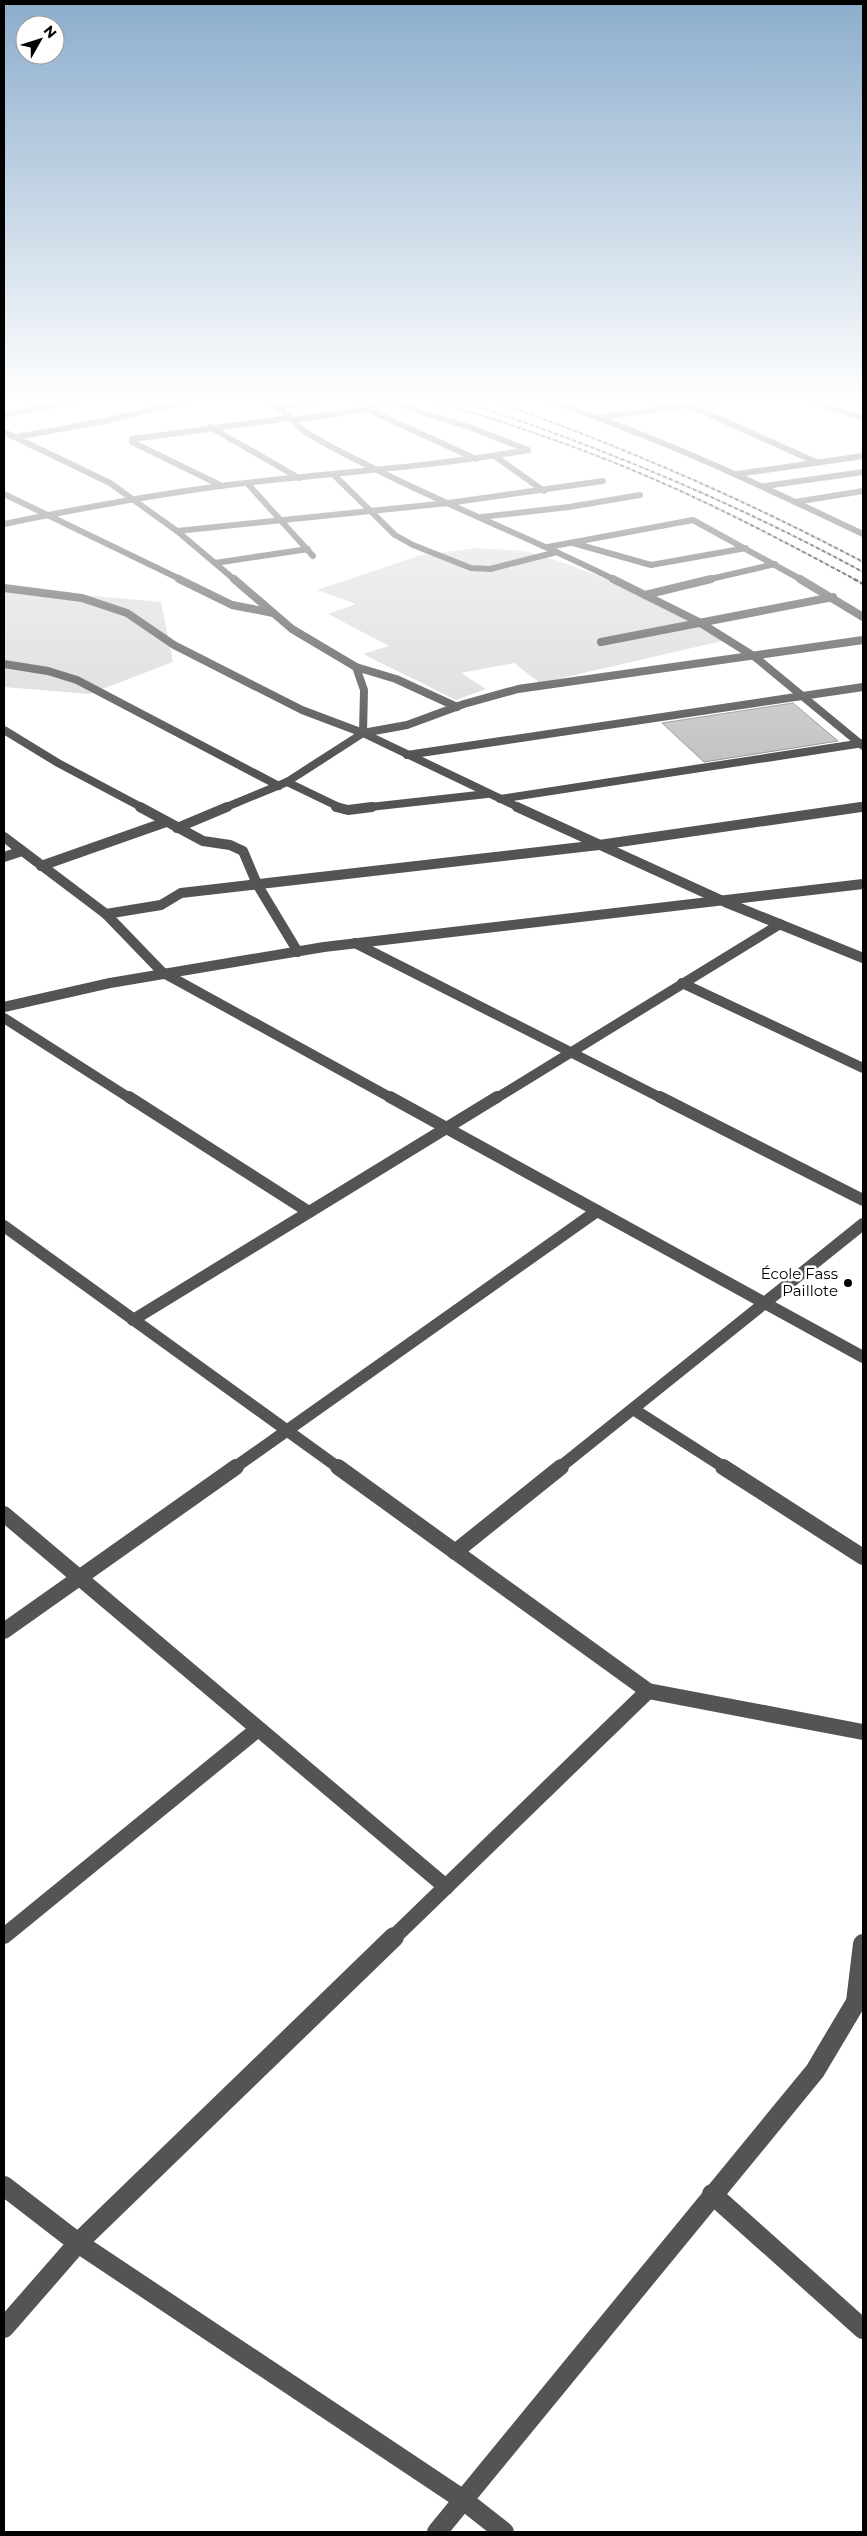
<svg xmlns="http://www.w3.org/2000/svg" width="867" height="2536" font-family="Montserrat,sans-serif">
<rect width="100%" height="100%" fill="#fff"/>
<!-- green -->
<g fill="#dbdbdb">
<path d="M479 548C497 550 518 549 536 554 601 573 665 605 722 641L540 683 514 663 461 673 486 689 456 700 363 654 389 646 328 614 356 604 317 590 421 555Z"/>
<path d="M4 588 161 602 173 662 89 694 4 687Z"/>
</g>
<!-- building -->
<path fill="#c4c4c4" stroke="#989898" d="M793 703 838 741 704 762 662 723Z"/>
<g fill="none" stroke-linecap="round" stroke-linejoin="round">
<!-- minor-far5 -->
<g stroke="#545454" stroke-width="6">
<path d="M269 401C283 408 291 420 303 430 325 445 353 458 377 470 455 509 537 541 615 580"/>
<path d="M388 401 469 427 528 450"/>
<path d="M549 401C657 436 760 485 863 534"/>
<path d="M808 401 863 418"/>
<path d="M689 405 818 463"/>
<path d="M280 406 320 401"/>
<path d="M367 409 476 459"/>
<path d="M4 415 75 401"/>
<path d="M600 417 719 401"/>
<path d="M291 420 375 408"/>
<path d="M210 427 299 478"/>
<path d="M4 432 110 483 177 531 235 580"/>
<path d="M16 437 105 421 186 401"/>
<path d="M496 457 544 491"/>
<path d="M737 474 863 456"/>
<path d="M334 475 395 535 413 545 471 568 490 569 557 552"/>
<path d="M247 483 313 556"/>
<path d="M222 486 132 442V439L289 418"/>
<path d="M765 486 863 472"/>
<path d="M4 494 182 580"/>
<path d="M795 502 863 491"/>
<path d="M482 517 569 507 640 495"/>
<path d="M4 524C76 509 147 496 220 486 323 473 426 468 528 450"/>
<path d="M177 531 448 503 603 481"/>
<path d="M573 543 651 565 746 548"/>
<path d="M548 547 693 520 802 580"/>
<path d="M215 563 308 549"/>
<path d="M706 580 775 564"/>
</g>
<!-- minor-far4 -->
<g stroke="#545454" stroke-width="8">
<path d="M179 579 232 605 273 613"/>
<path d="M234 579 292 629 356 667 364 690 363 733"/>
<path d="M613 579 699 622 755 657 863 746"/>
<path d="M800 579 863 617"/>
<path d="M4 588 82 598 127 613 174 645 302 710 363 733 520 808"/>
<path d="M645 595 711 579"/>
<path d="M601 642 833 597"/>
<path d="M4 664 48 671 77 680 279 786"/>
<path d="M356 667 396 679 457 707"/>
<path d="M4 730 58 763 143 808"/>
<path d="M407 755 863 687"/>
<path d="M287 782 341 808"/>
<path d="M500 799 863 743"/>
<path d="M224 808 287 782 363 733 407 725 464 704 518 689 863 640"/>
<path d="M361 808 487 794"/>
<path d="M853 808 863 807"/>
</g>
<!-- minor-far3 -->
<g stroke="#545454" stroke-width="10">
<path d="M140 807 203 841 230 845 243 851 257 884 298 952"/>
<path d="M336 807 348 810 372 807"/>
<path d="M517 807 725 902 863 958"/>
<path d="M177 828 227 807"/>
<path d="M4 837 106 914 162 972 393 1099"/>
<path d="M4 857 22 851"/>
<path d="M41 866 166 822"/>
<path d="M106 914 161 905 181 893 599 845 861 807"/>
<path d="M355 943 663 1099"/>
<path d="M682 983 863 1068"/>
<path d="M4 1007 110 983 324 947 863 884"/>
<path d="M4 1018 131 1099"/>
<path d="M495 1099 780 924"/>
</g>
<!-- minor-far2 -->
<g stroke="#545454" stroke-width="12">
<path d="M129 1097 309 1212"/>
<path d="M390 1097 863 1357"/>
<path d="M660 1097 863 1200"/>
<path d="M4 1226 339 1468"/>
<path d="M133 1320 497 1097"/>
<path d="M633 1409 725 1468"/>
<path d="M234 1468 597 1211"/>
<path d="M559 1468 863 1224"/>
</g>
<!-- minor-far1 -->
<g stroke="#545454" stroke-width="16">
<path d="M338 1467 648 1691 863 1732"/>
<path d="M723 1467 863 1557"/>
<path d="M4 1514 446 1887"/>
<path d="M455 1552 561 1467"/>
<path d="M4 1631 236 1467"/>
<path d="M4 1936 258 1729"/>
<path d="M393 1938 648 1691"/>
</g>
<!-- minor -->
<g stroke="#545454" stroke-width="20">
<path d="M856 2002 863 1944"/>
<path d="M4 2186 78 2243 462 2499 504 2532"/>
<path d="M712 2194 863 2329"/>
<path d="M4 2328 78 2243 394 1937"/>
<path d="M437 2532 815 2071 856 2002 863 1995"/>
</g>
<!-- rail-far1 -->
<g stroke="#000" stroke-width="2" stroke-dasharray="4 1 0.5 1" stroke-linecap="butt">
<path d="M436 401C496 420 556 439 615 463 698 496 778 538 856 580"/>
<path d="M462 401C601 447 734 502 863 572"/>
<path d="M494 401C621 446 744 499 863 562"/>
</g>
<!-- rail -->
<path stroke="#000" stroke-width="2.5" stroke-dasharray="4.5 1 0.5 1" stroke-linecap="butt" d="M854 579 863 584"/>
</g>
<!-- sky -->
<linearGradient id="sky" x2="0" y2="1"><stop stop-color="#8cadcc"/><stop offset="0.53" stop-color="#fff"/><stop offset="1" stop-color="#fff" stop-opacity="0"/></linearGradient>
<rect width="867" height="756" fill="url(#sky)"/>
<!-- markers -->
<circle fill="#000" stroke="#fff" stroke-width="2" cx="848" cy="1283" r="5"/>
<g text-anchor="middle" stroke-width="5" stroke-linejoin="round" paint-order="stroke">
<!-- poi labels -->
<g font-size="15" fill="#000" stroke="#fff" text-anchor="end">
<text x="838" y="1279">École Fass<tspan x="838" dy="17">Paillote</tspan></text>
</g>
</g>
<!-- border -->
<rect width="867" height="2536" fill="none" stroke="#000000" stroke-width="10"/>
<!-- north arrow -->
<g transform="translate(40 40) rotate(51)"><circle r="24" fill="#ffffff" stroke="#999999"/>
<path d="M0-4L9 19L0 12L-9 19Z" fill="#000000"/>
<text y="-8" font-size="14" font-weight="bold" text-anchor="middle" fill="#000000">N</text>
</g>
</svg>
